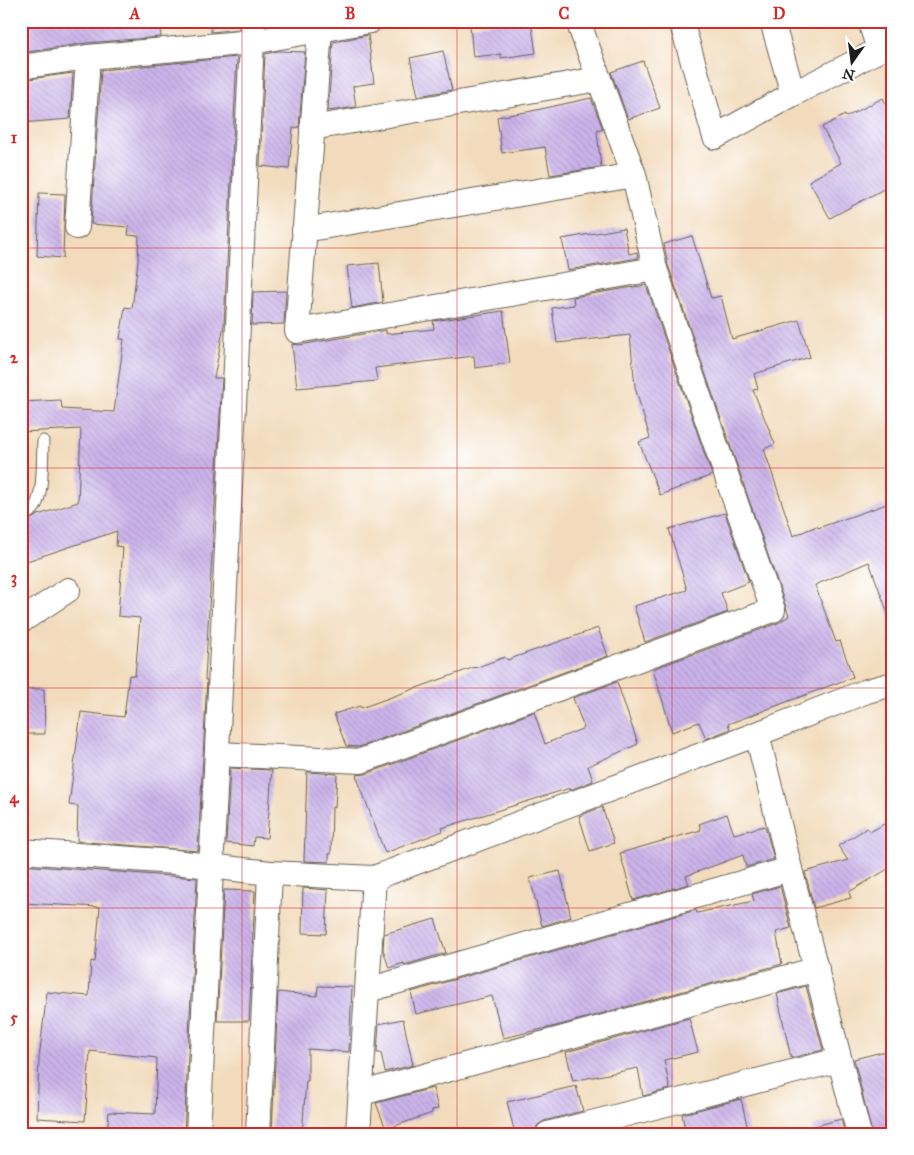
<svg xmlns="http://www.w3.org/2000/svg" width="914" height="1155" font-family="'IM FELL Great Primer',serif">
<defs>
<pattern id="building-back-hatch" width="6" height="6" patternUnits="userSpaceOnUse" patternTransform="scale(1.25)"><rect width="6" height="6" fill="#cbb4ea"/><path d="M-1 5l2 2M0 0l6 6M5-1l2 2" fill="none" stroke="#ae9ac8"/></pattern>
</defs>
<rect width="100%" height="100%" fill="#fff"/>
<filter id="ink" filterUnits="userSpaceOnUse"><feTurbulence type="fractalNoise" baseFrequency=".02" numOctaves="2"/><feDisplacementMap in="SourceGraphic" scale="10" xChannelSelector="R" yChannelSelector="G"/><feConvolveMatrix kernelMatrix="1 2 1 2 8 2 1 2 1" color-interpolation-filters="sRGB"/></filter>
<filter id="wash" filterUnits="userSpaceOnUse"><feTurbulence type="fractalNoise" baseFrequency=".0096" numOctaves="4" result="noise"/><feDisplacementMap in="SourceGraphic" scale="20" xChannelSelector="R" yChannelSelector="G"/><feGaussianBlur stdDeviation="1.12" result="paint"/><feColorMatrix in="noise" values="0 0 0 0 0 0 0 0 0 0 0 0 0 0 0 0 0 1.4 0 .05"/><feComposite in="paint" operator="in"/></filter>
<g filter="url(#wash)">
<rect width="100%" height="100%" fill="#f2dbbc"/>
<g id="blocks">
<!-- building -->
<g fill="url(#building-back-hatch)">
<path d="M21 21H160L161 37 86 43 21 53Z"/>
<path d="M211 21H239V29L211 32Z"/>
<path d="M505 21H531L536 53 501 58V54L473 57 470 26Z"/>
<path d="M368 35 374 83 353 86 356 107 328 111 333 42Z"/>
<path d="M278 51 305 52 299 127 293 128 289 169 260 166 265 54Z"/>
<path d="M443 51 452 90 418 96 410 58Z"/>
<path d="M237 57 224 325 214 378H222L205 680H207L198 851 77 841 78 806 69 805 81 712 124 717 129 675 135 676 140 618 118 616 123 547 116 546 117 531 21 563V521L29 520 38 515 78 502 81 429 21 432V402L61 400 62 409 114 412 124 339H120L125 307 132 308 138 261 139 236 128 235 129 227 91 224 101 70Z"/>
<path d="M643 61 660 108 628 119 611 72Z"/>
<path d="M73 73 70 119 21 123V80Z"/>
<path d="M591 98 603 129 597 131 601 167 550 175 545 147 502 153 497 117 527 112Z"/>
<path d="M883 98 893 117V184L830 218 809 181 841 163 822 127 845 115 846 117Z"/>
<path d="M39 193 65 194 63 258 37 256Z"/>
<path d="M624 228 629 254 637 252 638 258 568 270 562 239Z"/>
<path d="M692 236 711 298 721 296 732 339 799 320 810 357 754 374 758 389 753 390 775 444 764 449 793 536 817 526 818 528 887 504 893 519V619H890L869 562 815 585 836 642 840 641 853 677 728 724 730 729 706 739 699 722 672 732 653 669 778 623 789 616 668 265 664 244Z"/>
<path d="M379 263 383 302 352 308 347 266Z"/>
<path d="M646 285 712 475 660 495 639 442 650 438 635 387 630 335 557 343 552 308 574 305 573 297Z"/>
<path d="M286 291 284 324 252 325 253 292Z"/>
<path d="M503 311 510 363 475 368 474 356 375 368 377 381 297 388 292 344 299 345 386 330V334L434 329 433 321Z"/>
<path d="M725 513 749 582 721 593 728 612 645 642 634 606 687 590 669 529Z"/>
<path d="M598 628 608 656 359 747 346 746 334 714 360 706 361 708 475 667V668L505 657 507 660Z"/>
<path d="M617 682 638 744 588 766 593 781 570 790V788L442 828 443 831 385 853 356 775 366 774 534 712 545 744 584 728 573 698Z"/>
<path d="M21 689H44L45 734H21Z"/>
<path d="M230 768 272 770 267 838 254 837 253 846 226 843Z"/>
<path d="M307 772 337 774 335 808 332 807 331 854H329V862L304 861Z"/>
<path d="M602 807 614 843 590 851 579 816Z"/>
<path d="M727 814 734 834 765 826 774 859 746 867 743 855 686 876 689 884 633 900 620 853 701 830 699 824Z"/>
<path d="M893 819V866L849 892 851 898 814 908 805 872 848 860 838 846 867 828 870 832Z"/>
<path d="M21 865 197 878 184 1134H107L109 1112 155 1114 157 1058 90 1051 85 1121 37 1118 39 1058 47 992 89 996 91 961 95 962 100 907 21 903Z"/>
<path d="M560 871 571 917 542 926 530 878Z"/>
<path d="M780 886 791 928 776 932 782 964 560 1025 503 1038 492 996 416 1014 411 992 696 910 697 913 754 901 752 894Z"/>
<path d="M303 888 328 890 326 934 302 933Z"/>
<path d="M224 890 255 891 249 1021H217Z"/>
<path d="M435 919 446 953 404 965V963L389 968 383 949 384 934Z"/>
<path d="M318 986 352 987 349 1052 308 1049V1081H306L302 1134H272L278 992 317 996Z"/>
<path d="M806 986 823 1050 791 1058 777 994Z"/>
<path d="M689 1018 698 1052 664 1060 670 1089 643 1096 638 1068 573 1081 566 1052Z"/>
<path d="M403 1019 413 1065 385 1072 381 1053H377L379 1024Z"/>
<path d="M886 1051 893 1079V1134H872L854 1059Z"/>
<path d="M576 1086 583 1111 544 1121 538 1125 535 1131 515 1134 507 1102Z"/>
<path d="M433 1088 438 1109 432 1110V1113L386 1129 376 1103Z"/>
<path d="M741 1099 749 1134H686L682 1114Z"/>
<path d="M841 1119 845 1134H813L812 1127Z"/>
</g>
</g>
</g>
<g filter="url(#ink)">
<use href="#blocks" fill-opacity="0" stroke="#675f54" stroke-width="1"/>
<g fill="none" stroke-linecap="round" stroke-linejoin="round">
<defs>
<path id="lane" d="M21 514C26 514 32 512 35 507 44 491 42 460 43 441"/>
<g id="street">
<path d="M681 21 715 137 793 94 879 50 870 21"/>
<path d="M772 21 793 94"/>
<path d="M320 30 297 331 655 269"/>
<path d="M21 67 88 57 252 42 370 21"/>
<path d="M312 128 599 79"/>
<path d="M77 227 88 57"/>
<path d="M304 230 634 175"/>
<path d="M21 621 68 590"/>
<path d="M757 734 790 869 859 1134"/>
<path d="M218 754 361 761 773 610 655 269 634 175 578 21"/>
<path d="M21 851 175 862 270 873 374 878 757 734 867 691 893 684"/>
<path d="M368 990 790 869"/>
<path d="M362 1093 817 969"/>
<path d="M198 1134 253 21"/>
<path d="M258 1134 270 873"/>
<path d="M358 1134 374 878"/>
<path d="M548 1134 839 1060"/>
</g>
</defs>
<!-- lane casing -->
<use href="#lane" stroke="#675f54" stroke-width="13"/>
<!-- street casing -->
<use href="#street" stroke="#675f54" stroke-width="26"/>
<!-- lane -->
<use href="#lane" stroke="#fff" stroke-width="11"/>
<!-- street -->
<use href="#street" stroke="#fff" stroke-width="24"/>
</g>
</g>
<!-- grid -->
<path fill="none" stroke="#d62828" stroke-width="1" stroke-opacity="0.55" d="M242 21V1134M457 21V1134M672 21V1134M21 248H893M21 468H893M21 688H893M21 908H893"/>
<!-- margin -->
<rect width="914" height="1155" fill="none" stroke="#fff" stroke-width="55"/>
<!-- north arrow -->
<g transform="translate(852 62) rotate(194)" stroke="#ffffff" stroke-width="4" paint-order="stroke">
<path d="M0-4L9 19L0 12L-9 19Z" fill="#1c1c1c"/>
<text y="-8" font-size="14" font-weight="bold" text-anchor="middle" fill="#1c1c1c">N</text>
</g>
<rect x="28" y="28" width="858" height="1100" fill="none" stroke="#d62828" stroke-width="2"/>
<g font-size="16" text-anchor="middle" font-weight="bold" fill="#d62828">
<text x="135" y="19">A</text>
<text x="350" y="19">B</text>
<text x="564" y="19">C</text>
<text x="779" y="19">D</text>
<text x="14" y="143">1</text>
<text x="14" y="363">2</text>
<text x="14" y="583">3</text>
<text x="14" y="803">4</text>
<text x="14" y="1023">5</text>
</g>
</svg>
